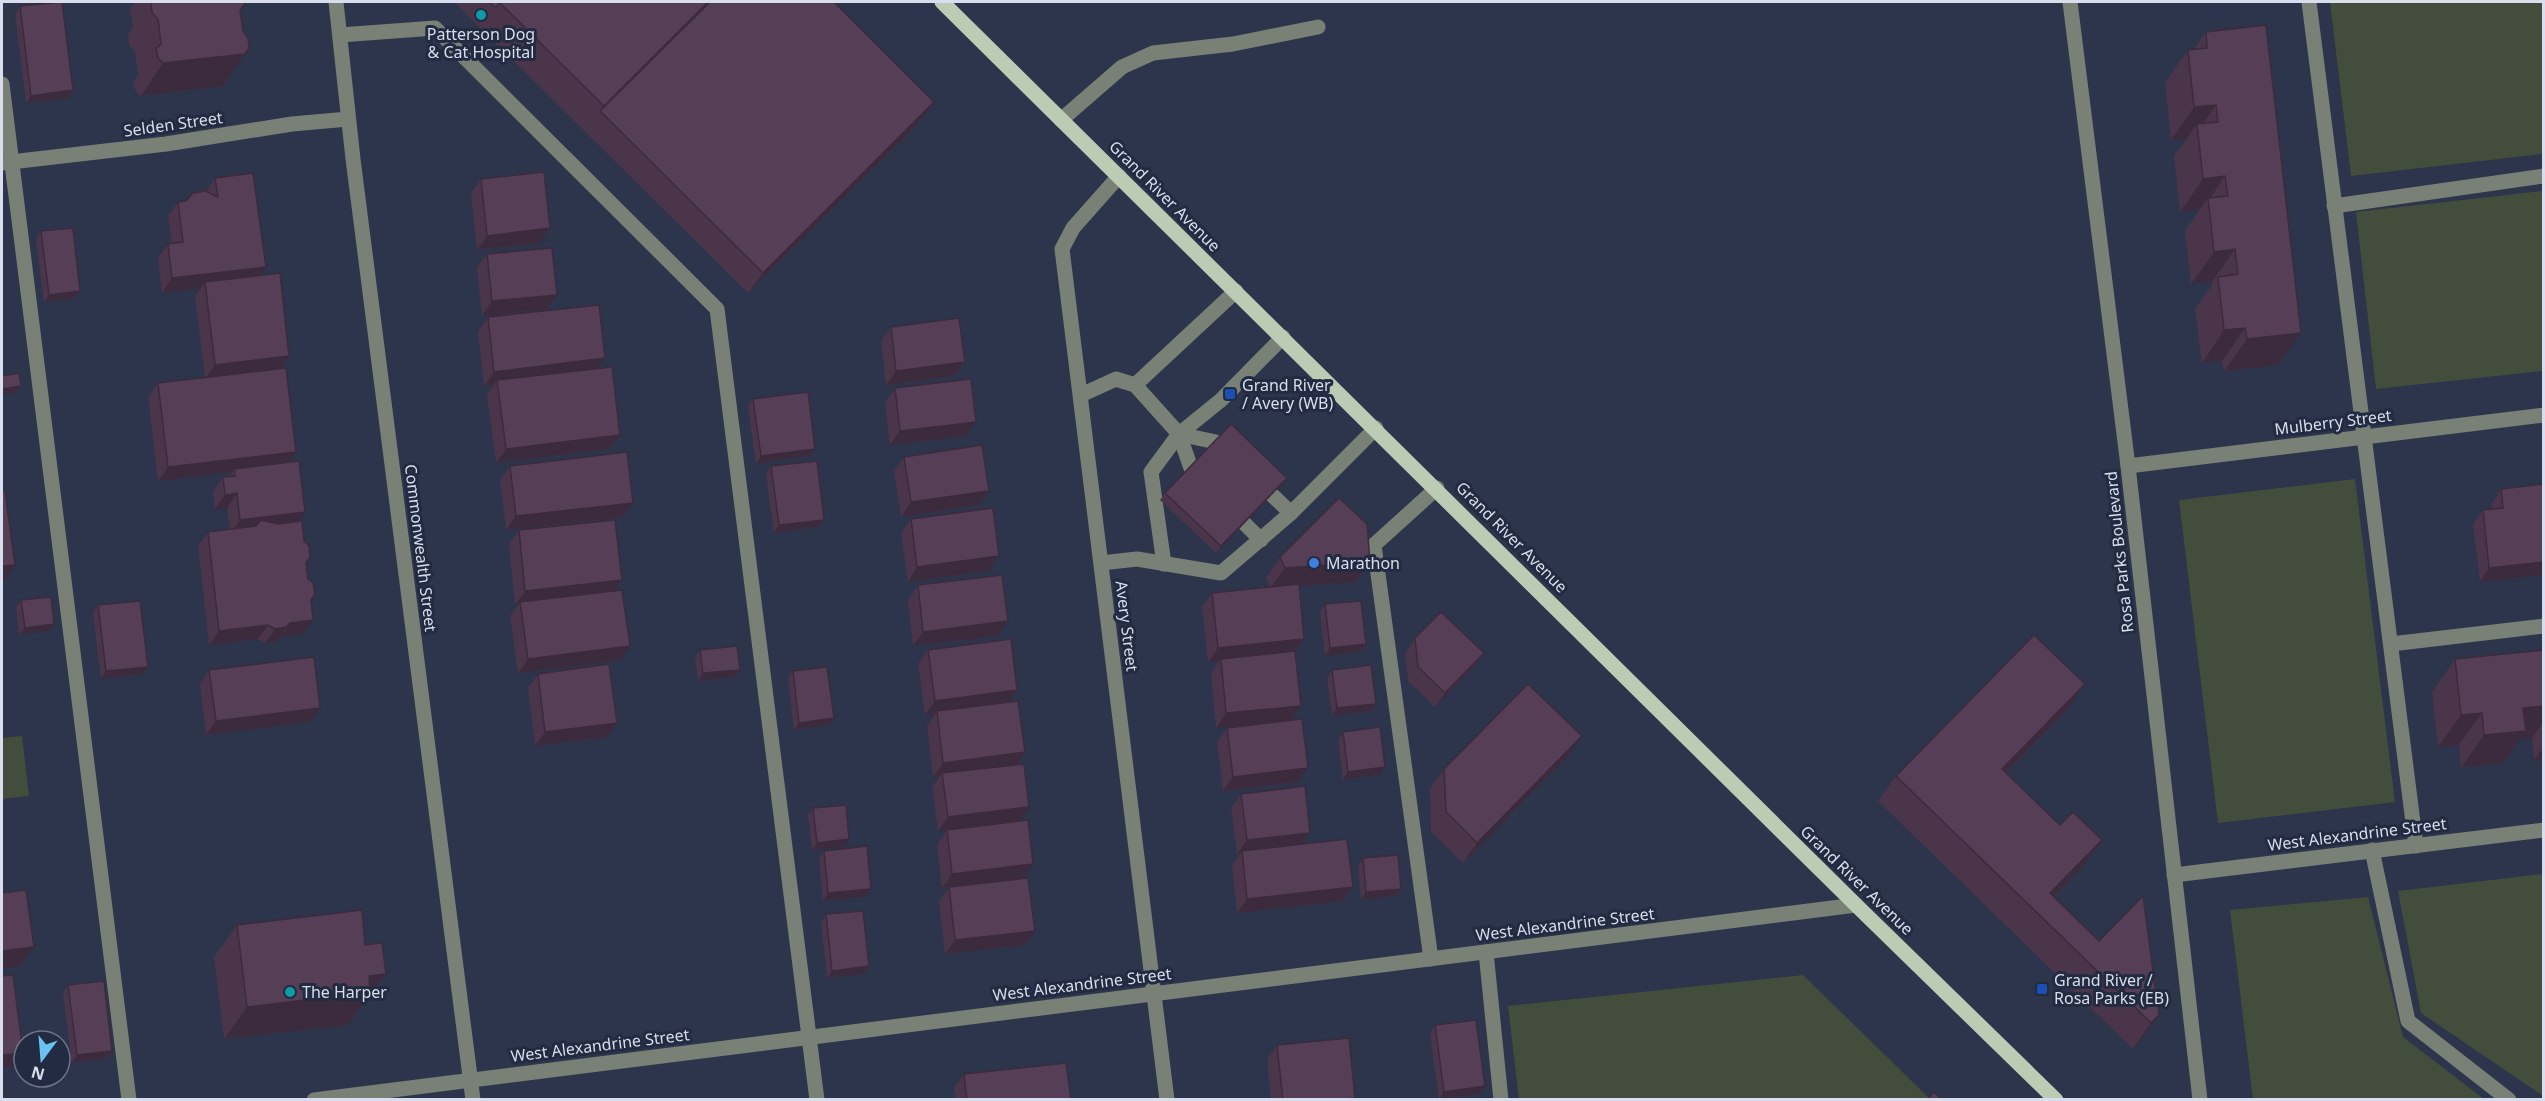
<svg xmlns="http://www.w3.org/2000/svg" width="2545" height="1101" font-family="'Noto Sans',sans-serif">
<rect width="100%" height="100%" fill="#2c354b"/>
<!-- green -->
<g fill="#434d3b">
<path d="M2330 2H2543V154L2351 176Z"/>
<path d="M2543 191V371L2376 389 2356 212Z"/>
<path d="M2355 479 2395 802 2218 823 2179 500Z"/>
<path d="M22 736 29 796 2 799V738Z"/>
<path d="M2543 874H2544L2543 1096 2421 1013 2398 891Z"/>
<path d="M2368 897 2403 1037 2484 1099H2253L2230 910Z"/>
<path d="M1803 975 1930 1099H1519L1508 1006Z"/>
</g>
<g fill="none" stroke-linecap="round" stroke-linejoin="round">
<!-- minor -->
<g stroke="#798075" stroke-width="15">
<path d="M336 2 353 159 473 1100"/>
<path d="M2070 2 2128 466 2200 1100"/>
<path d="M2309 2 2416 846"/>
<path d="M340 35 435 28 717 309 817 1100"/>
<path d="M2 84 129 1100"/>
<path d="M1061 120 1122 67 1153 53 1233 44 1318 27"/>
<path d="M2 163 166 144 292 124 348 119"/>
<path d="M1119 176 1073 228 1062 249 1167 1100"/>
<path d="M2334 206 2544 176"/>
<path d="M1135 385 1236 291"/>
<path d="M1081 395 1116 379 1135 385 1179 434 1151 472 1164 564"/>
<path d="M1179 434 1221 400 1283 337"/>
<path d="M1179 434 1216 442"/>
<path d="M1179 434 1191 468"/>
<path d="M2128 466 2544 415"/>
<path d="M1272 495 1291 513"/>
<path d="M1244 523 1261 540"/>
<path d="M1101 563 1137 559 1221 573 1291 513 1376 428"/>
<path d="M2391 644 2544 626"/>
<path d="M2372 850 2408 1021 2509 1100"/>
<path d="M2174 875 2544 830"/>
<path d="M1486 952 1501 1100"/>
<path d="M1431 959 1374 545 1437 488"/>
<path d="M314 1100 1856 905"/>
</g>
<!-- major -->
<path stroke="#bbcbb4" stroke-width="15" d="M942 2 1856 905 2056 1100"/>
</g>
<!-- wall -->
<g fill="#4a354b">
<path d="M136 2H245L240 10 223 86 141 96 135 90 133 82 138 75 135 51 129 45 128 35 133 28 130 9Z"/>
<path d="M454 2H834L934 102 920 122 748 293Z"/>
<path d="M20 6 73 90 68 98 26 103 15 14Z"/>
<path d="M2206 32 2278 365 2224 371 2222 361 2202 363 2195 309 2213 284 2212 282 2191 284 2185 231 2200 209 2180 212 2174 156 2187 138 2171 140 2165 83 2188 50 2194 49Z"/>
<path d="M215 178 259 276 289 356 281 368 289 462 305 512 299 521 306 563 313 620 303 634 280 637 276 642 265 643 258 639 209 645 198 546 208 532 230 529 227 508 215 509 213 492 223 477H229L232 472 158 481 148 397 158 383 205 377 195 296 201 288 162 293 158 258 168 244 172 243 168 216 178 202 186 201 206 191Z"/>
<path d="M481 179 540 243 477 250 471 193Z"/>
<path d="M41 231 75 298 44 302 36 239Z"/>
<path d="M487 254 547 309 482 316 477 268Z"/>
<path d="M488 317 598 368 620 435 610 449 496 463 487 395 494 385 484 386 478 332Z"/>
<path d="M891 327 965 362 955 376 886 385 881 341Z"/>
<path d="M895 388 976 422 966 436 890 445 885 403Z"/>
<path d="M753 399 810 456 756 464 748 406Z"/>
<path d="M904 457 979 505 901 517 894 471Z"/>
<path d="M510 466 623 517 506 530 500 480Z"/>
<path d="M771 466 824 520 819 527 774 533 766 474Z"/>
<path d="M1281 485 1216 553 1160 500 1165 493Z"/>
<path d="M2501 489 2544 575 2480 582 2473 524 2483 510 2492 509V503Z"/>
<path d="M911 519 999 556 989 571 908 582 901 533Z"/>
<path d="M519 530 622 580 615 590 620 660 518 673 510 616 518 605H515L509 544Z"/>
<path d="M1280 557 1356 582 1299 586 1295 652 1301 706 1291 720 1308 768 1298 782 1223 791 1217 742 1227 728 1279 721 1216 728 1211 673 1219 661 1208 662 1202 607 1212 593 1270 587 1266 578Z"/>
<path d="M918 585 1008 621 998 636 913 646 908 600Z"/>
<path d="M21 600 54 624 49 631 19 635 16 608Z"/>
<path d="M1325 604 1366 644 1361 652 1325 656 1320 612Z"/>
<path d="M98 605 148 667 143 674 101 679 93 613Z"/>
<path d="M1415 638 1484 653 1474 667 1435 707 1408 681 1405 653Z"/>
<path d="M700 650 740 670 735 677 698 681 695 657Z"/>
<path d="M928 650 1009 702 1025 752 1016 765 1023 878 981 884 1025 945 945 954 939 901 949 888H942L937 845 947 830 965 828 938 831 932 787 940 776 933 777 927 726 935 714 925 715 918 664Z"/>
<path d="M2544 650V759L2534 760 2532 738 2520 739 2503 763 2461 768 2459 745 2438 747 2432 692 2455 659Z"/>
<path d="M209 670 320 708 310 722 206 735 200 684Z"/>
<path d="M1332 670 1376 704 1371 711 1332 716 1327 678Z"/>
<path d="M793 671 834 718 829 725 794 730 788 678Z"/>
<path d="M538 674 617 723 607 737 535 746 528 688Z"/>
<path d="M2068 709 2006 773 2060 825 2102 840 2084 865 2053 897 2159 1015 2141 1040 2133 1049 1878 801 1896 776Z"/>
<path d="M1343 732 1380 775 1343 780 1338 739Z"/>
<path d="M1582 736 1568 756 1463 863 1431 832 1430 789 1444 769Z"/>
<path d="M1241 794 1310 833 1302 844 1353 887 1343 901 1237 913 1232 865 1240 854H1237L1231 808Z"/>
<path d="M813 808 844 847 812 850 808 815Z"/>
<path d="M824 851 871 889 866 897 823 901 819 858Z"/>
<path d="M1363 858 1401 889 1396 896 1361 900 1358 866Z"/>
<path d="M826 914 864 974 827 978 821 922Z"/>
<path d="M237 925 365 945 386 974 363 1006 360 1007 348 1025 224 1039 214 957Z"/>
<path d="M68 985 107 1058 72 1063 63 993Z"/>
<path d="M1435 1025 1485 1086 1480 1094 1439 1099 1430 1033Z"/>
<path d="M1277 1045 1355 1098 1354 1100H1271L1267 1059Z"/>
<path d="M964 1074 1071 1100H956L954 1088Z"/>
</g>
<!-- shaded-wall -->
<g fill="#3c2b3d">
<path d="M708 2H716L600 111 604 106Z"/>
<path d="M245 54 223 86 141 96 163 63Z"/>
<path d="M73 90 68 98 26 103 31 96Z"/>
<path d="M934 102 920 122 748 293 763 273Z"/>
<path d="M2216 105 2198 131 2197 124 2187 138 2171 140 2194 107Z"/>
<path d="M2225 176 2208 201V198L2200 209 2180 212 2203 179Z"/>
<path d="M550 228 540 243 477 250 487 236Z"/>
<path d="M2235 249 2212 282 2191 284 2214 252Z"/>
<path d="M266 267 256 281 205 282 201 288 162 293 172 278Z"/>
<path d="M80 291 75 298 44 302 49 295Z"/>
<path d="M557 295 547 309 482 316 492 301Z"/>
<path d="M2245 328 2222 361 2202 363 2224 330Z"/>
<path d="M2301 333 2278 365 2224 371 2247 339Z"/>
<path d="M289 356 279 370 205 379 215 365Z"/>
<path d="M605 358 595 372 497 380 494 385 484 386 494 372Z"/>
<path d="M965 362 955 376 886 385 896 371Z"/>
<path d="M21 386 15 393 2 396V389Z"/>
<path d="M976 422 966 436 890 445 900 431Z"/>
<path d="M620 435 610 449 496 463 506 449Z"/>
<path d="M815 449 810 456 756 464 761 456Z"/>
<path d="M296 452 286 466 234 469 232 472 158 481 168 467Z"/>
<path d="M1287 478 1281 485 1216 553 1221 546Z"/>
<path d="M989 491 979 505 901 517 911 502Z"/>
<path d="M237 493 227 508 215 509 225 495Z"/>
<path d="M633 503 623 517 506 530 516 516Z"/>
<path d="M305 512 295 527 230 534 240 520Z"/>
<path d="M824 520 819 527 774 533 779 525Z"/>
<path d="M999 556 989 571 908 582 917 567Z"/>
<path d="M1370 562 1356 582 1270 588 1285 568Z"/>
<path d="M2544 562V575L2480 582 2489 568Z"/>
<path d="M15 565 2 584V566Z"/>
<path d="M622 580 612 595 520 602 518 605H515L525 591Z"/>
<path d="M313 620 303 634 280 637 290 623Z"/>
<path d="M1008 621 998 636 913 646 923 632Z"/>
<path d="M54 624 49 631 19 635 25 628Z"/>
<path d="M268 625 258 639 209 645 219 631Z"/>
<path d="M286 627 276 642 265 643 275 629Z"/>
<path d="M1304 639 1294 653 1221 659 1219 661 1208 662 1218 648Z"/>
<path d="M1366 644 1361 652 1325 656 1330 648Z"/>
<path d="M630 646 620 660 518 673 528 659Z"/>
<path d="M1484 653 1474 667 1435 707 1445 693Z"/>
<path d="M148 667 143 674 101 679 106 671Z"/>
<path d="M740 670 735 677 698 681 703 673Z"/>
<path d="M2085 684 2068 709 1985 794 2002 769Z"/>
<path d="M1017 690 1007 704 937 711 935 714 925 715 935 701Z"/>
<path d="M1376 704 1371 711 1332 716 1337 708Z"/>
<path d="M1301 706 1291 720 1216 728 1226 713Z"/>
<path d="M2544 706V721L2532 738 2520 739 2503 763 2461 768 2484 735 2523 708Z"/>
<path d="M320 708 310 722 206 735 216 721Z"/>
<path d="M2482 713 2459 745 2438 747 2461 715Z"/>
<path d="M834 718 829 725 794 730 799 723Z"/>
<path d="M617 723 607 737 535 746 545 732Z"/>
<path d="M1582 736 1568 756 1463 863 1477 843Z"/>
<path d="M2544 747V759L2534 760Z"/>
<path d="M1025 752 1015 767 942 773 940 776 933 777 943 763Z"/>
<path d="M1385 767 1380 775 1343 780 1348 772Z"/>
<path d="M1308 768 1298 782 1223 791 1233 777Z"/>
<path d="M1029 807 1020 822 938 831 948 817Z"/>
<path d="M1310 833 1300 847 1242 851 1240 854H1237L1247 840Z"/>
<path d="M849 839 844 847 812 850 817 843Z"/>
<path d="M2102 840 2084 865 2037 913 2050 893Z"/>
<path d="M1033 864 1023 878 942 888 952 874Z"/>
<path d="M1353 887 1343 901 1237 913 1247 899Z"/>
<path d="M871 889 866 897 823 901 828 893Z"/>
<path d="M1401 889 1396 896 1361 900 1366 892Z"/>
<path d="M1035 931 1025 945 945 954 955 940Z"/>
<path d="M34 947 19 967 2 969V951Z"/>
<path d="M869 966 864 974 827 978 832 971Z"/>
<path d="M386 974 363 1006 360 1007 348 1025 224 1039 247 1007 369 976Z"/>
<path d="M2159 1015 2141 1040 2133 1049 2151 1023Z"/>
<path d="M112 1051 107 1058 72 1063 77 1055Z"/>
<path d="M23 1053 13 1067 2 1068V1055Z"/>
<path d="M1485 1086 1480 1094 1439 1099 1444 1092Z"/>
</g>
<!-- building -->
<g fill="#563e57" stroke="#3c2b3d" stroke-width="1.5">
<path d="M62 2 73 90 31 96 20 6Z"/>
<path d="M151 2H245V3L240 10 243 31 248 38 249 48 245 54 163 63 158 58 156 49 161 44 158 19 152 13Z"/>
<path d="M489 2H500L496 8Z"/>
<path d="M499 2H708L604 106Z"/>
<path d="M710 2H834L934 102 763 273 600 111Z"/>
<path d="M2266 25 2301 333 2247 339 2245 328 2224 330 2218 277 2238 274 2235 249 2214 252 2208 198 2228 196 2225 176 2203 179 2197 124 2218 122 2216 105 2194 107 2188 50 2207 48 2206 32Z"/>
<path d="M544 172 550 228 487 236 481 179Z"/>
<path d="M253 173 266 267 172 278 168 244 183 242 178 202 186 201 193 193 205 191 218 197 215 178Z"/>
<path d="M73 228 80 291 49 295 41 231Z"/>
<path d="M552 248 557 295 492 301 487 254Z"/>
<path d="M280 273 289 356 215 365 205 282Z"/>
<path d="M599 305 605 358 494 372 488 317Z"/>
<path d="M959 318 965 362 896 371 891 327Z"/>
<path d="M612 367 620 435 506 449 497 380Z"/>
<path d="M286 368 296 452 168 467 158 383Z"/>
<path d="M19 373 21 386 2 389V376Z"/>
<path d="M971 379 976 422 900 431 895 388Z"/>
<path d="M808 392 815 449 761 456 753 399Z"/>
<path d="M1231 424 1287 478 1221 546 1165 493Z"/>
<path d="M982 445 989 491 911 502 904 457Z"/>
<path d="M627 452 633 503 516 516 510 466Z"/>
<path d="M299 461 305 512 240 520 237 493 225 495 223 477 235 476 234 469Z"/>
<path d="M817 461 824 520 779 525 771 466Z"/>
<path d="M2544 484V562L2489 568 2483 510 2503 508 2501 489Z"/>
<path d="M2 491H5L15 565 2 566Z"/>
<path d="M1339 498 1367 524 1370 562 1285 568 1280 557Z"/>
<path d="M993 508 999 556 917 567 911 519Z"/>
<path d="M261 520 278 524 302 521 304 541 309 546 310 557 306 563 308 579 313 582 315 594 311 600 313 620 290 623 286 627 275 629 268 625 219 631 208 532 256 526Z"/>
<path d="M615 520 622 580 525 591 519 530Z"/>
<path d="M1002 575 1008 621 923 632 918 585Z"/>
<path d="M1299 584 1304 639 1218 648 1212 593Z"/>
<path d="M622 590 630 646 528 659 520 602Z"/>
<path d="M51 597 54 624 25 628 21 600Z"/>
<path d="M140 601 148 667 106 671 98 605Z"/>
<path d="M1361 601 1366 644 1330 648 1325 604Z"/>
<path d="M1441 612 1484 653 1445 693 1418 667 1415 638Z"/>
<path d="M2034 635 2085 684 2002 769 2060 825 2073 812 2102 840 2050 893 2099 941 2143 896 2159 1015 2151 1023 1896 776Z"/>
<path d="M1011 639 1017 690 935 701 928 650Z"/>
<path d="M737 646 740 670 703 673 700 650Z"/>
<path d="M2544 650V706L2523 708 2526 731 2484 735 2482 713 2461 715 2455 659Z"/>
<path d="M1295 651 1301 706 1226 713 1221 659Z"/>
<path d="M314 657 320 708 216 721 209 670Z"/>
<path d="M609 664 617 723 545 732 538 674Z"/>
<path d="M1371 665 1376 704 1337 708 1332 670Z"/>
<path d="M827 667 834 718 799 723 793 671Z"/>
<path d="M1528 684 1582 736 1477 843 1446 812 1444 769Z"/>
<path d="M1018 701 1025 752 943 763 937 711Z"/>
<path d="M1302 719 1308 768 1233 777 1227 728Z"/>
<path d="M1380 727 1385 767 1348 772 1343 732Z"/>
<path d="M1024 764 1029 807 948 817 942 773Z"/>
<path d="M1305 786 1310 833 1247 840 1241 794Z"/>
<path d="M846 805 849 839 817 843 813 808Z"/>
<path d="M1028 820 1033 864 952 874 947 830Z"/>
<path d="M1347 839 1353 887 1247 899 1242 851Z"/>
<path d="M867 846 871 889 828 893 824 851Z"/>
<path d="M1398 855 1401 889 1366 892 1363 858Z"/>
<path d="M1028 878 1035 931 955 940 949 887Z"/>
<path d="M26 890 34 947 2 951V893Z"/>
<path d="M362 910 365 945 382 943 386 974 369 976 370 992 247 1007 237 925Z"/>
<path d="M863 911 869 966 832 971 826 914Z"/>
<path d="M13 975 23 1053 2 1055V976Z"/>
<path d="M104 981 112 1051 77 1055 68 985Z"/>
<path d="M1476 1020 1485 1086 1444 1092 1435 1025Z"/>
<path d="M1349 1038 1355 1098 1341 1100H1283L1277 1045Z"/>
<path d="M1066 1063 1071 1100H967L964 1074Z"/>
<path d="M1934 1092 1942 1100H1927Z"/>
</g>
<!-- markers -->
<g fill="#0f9aa8" stroke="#222b41" stroke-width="2">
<circle cx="481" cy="15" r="6"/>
<circle cx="290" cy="992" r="6"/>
</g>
<g fill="#1a4fb4" stroke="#222b41" stroke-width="2">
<rect x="1224" y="388" width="12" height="12" rx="3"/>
<rect x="2036" y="983" width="12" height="12" rx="3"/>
</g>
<circle fill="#3f7fe0" stroke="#222b41" stroke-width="2" cx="1314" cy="563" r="6"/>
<g text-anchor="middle" stroke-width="6" stroke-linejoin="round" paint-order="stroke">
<!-- poi labels -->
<g font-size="16" fill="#d8deed" stroke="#222b41" text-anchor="start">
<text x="481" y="40" text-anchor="middle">Patterson Dog<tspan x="481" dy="18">&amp; Cat Hospital</tspan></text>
<text x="1242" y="391">Grand River<tspan x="1242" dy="18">/ Avery (WB)</tspan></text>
<text x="1326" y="569">Marathon</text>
<text x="2054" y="986">Grand River /<tspan x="2054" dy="18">Rosa Parks (EB)</tspan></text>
<text x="302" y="998">The Harper</text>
</g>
<!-- street labels -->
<g font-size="16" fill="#d8deed" stroke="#222b41">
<text transform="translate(173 124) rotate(-8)" y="6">Selden Street</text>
<text transform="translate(1165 196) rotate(45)" y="6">Grand River Avenue</text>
<text transform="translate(2333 422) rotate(-7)" y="6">Mulberry Street</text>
<text transform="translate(1512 537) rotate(45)" y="6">Grand River Avenue</text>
<text transform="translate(421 548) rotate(83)" y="6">Commonwealth Street</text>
<text transform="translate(2119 552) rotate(-96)" y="6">Rosa Parks Boulevard</text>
<text transform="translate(1127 626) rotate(83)" y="6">Avery Street</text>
<text transform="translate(2357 834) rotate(-7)" y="6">West Alexandrine Street</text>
<text transform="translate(1857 880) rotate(44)" y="6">Grand River Avenue</text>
<text transform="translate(1565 924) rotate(-7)" y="6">West Alexandrine Street</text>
<text transform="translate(1082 984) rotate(-7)" y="6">West Alexandrine Street</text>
<text transform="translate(600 1045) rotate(-7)" y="6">West Alexandrine Street</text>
</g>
</g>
<!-- border -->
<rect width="2545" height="1101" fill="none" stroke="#d8deed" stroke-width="6"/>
<!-- north arrow -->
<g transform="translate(42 1059) rotate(196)"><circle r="28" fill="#222b41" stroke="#6b7386" stroke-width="1.5"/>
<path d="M0-4.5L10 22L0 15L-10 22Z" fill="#69c3f1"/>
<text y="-9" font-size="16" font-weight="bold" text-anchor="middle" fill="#d8deed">N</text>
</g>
</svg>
